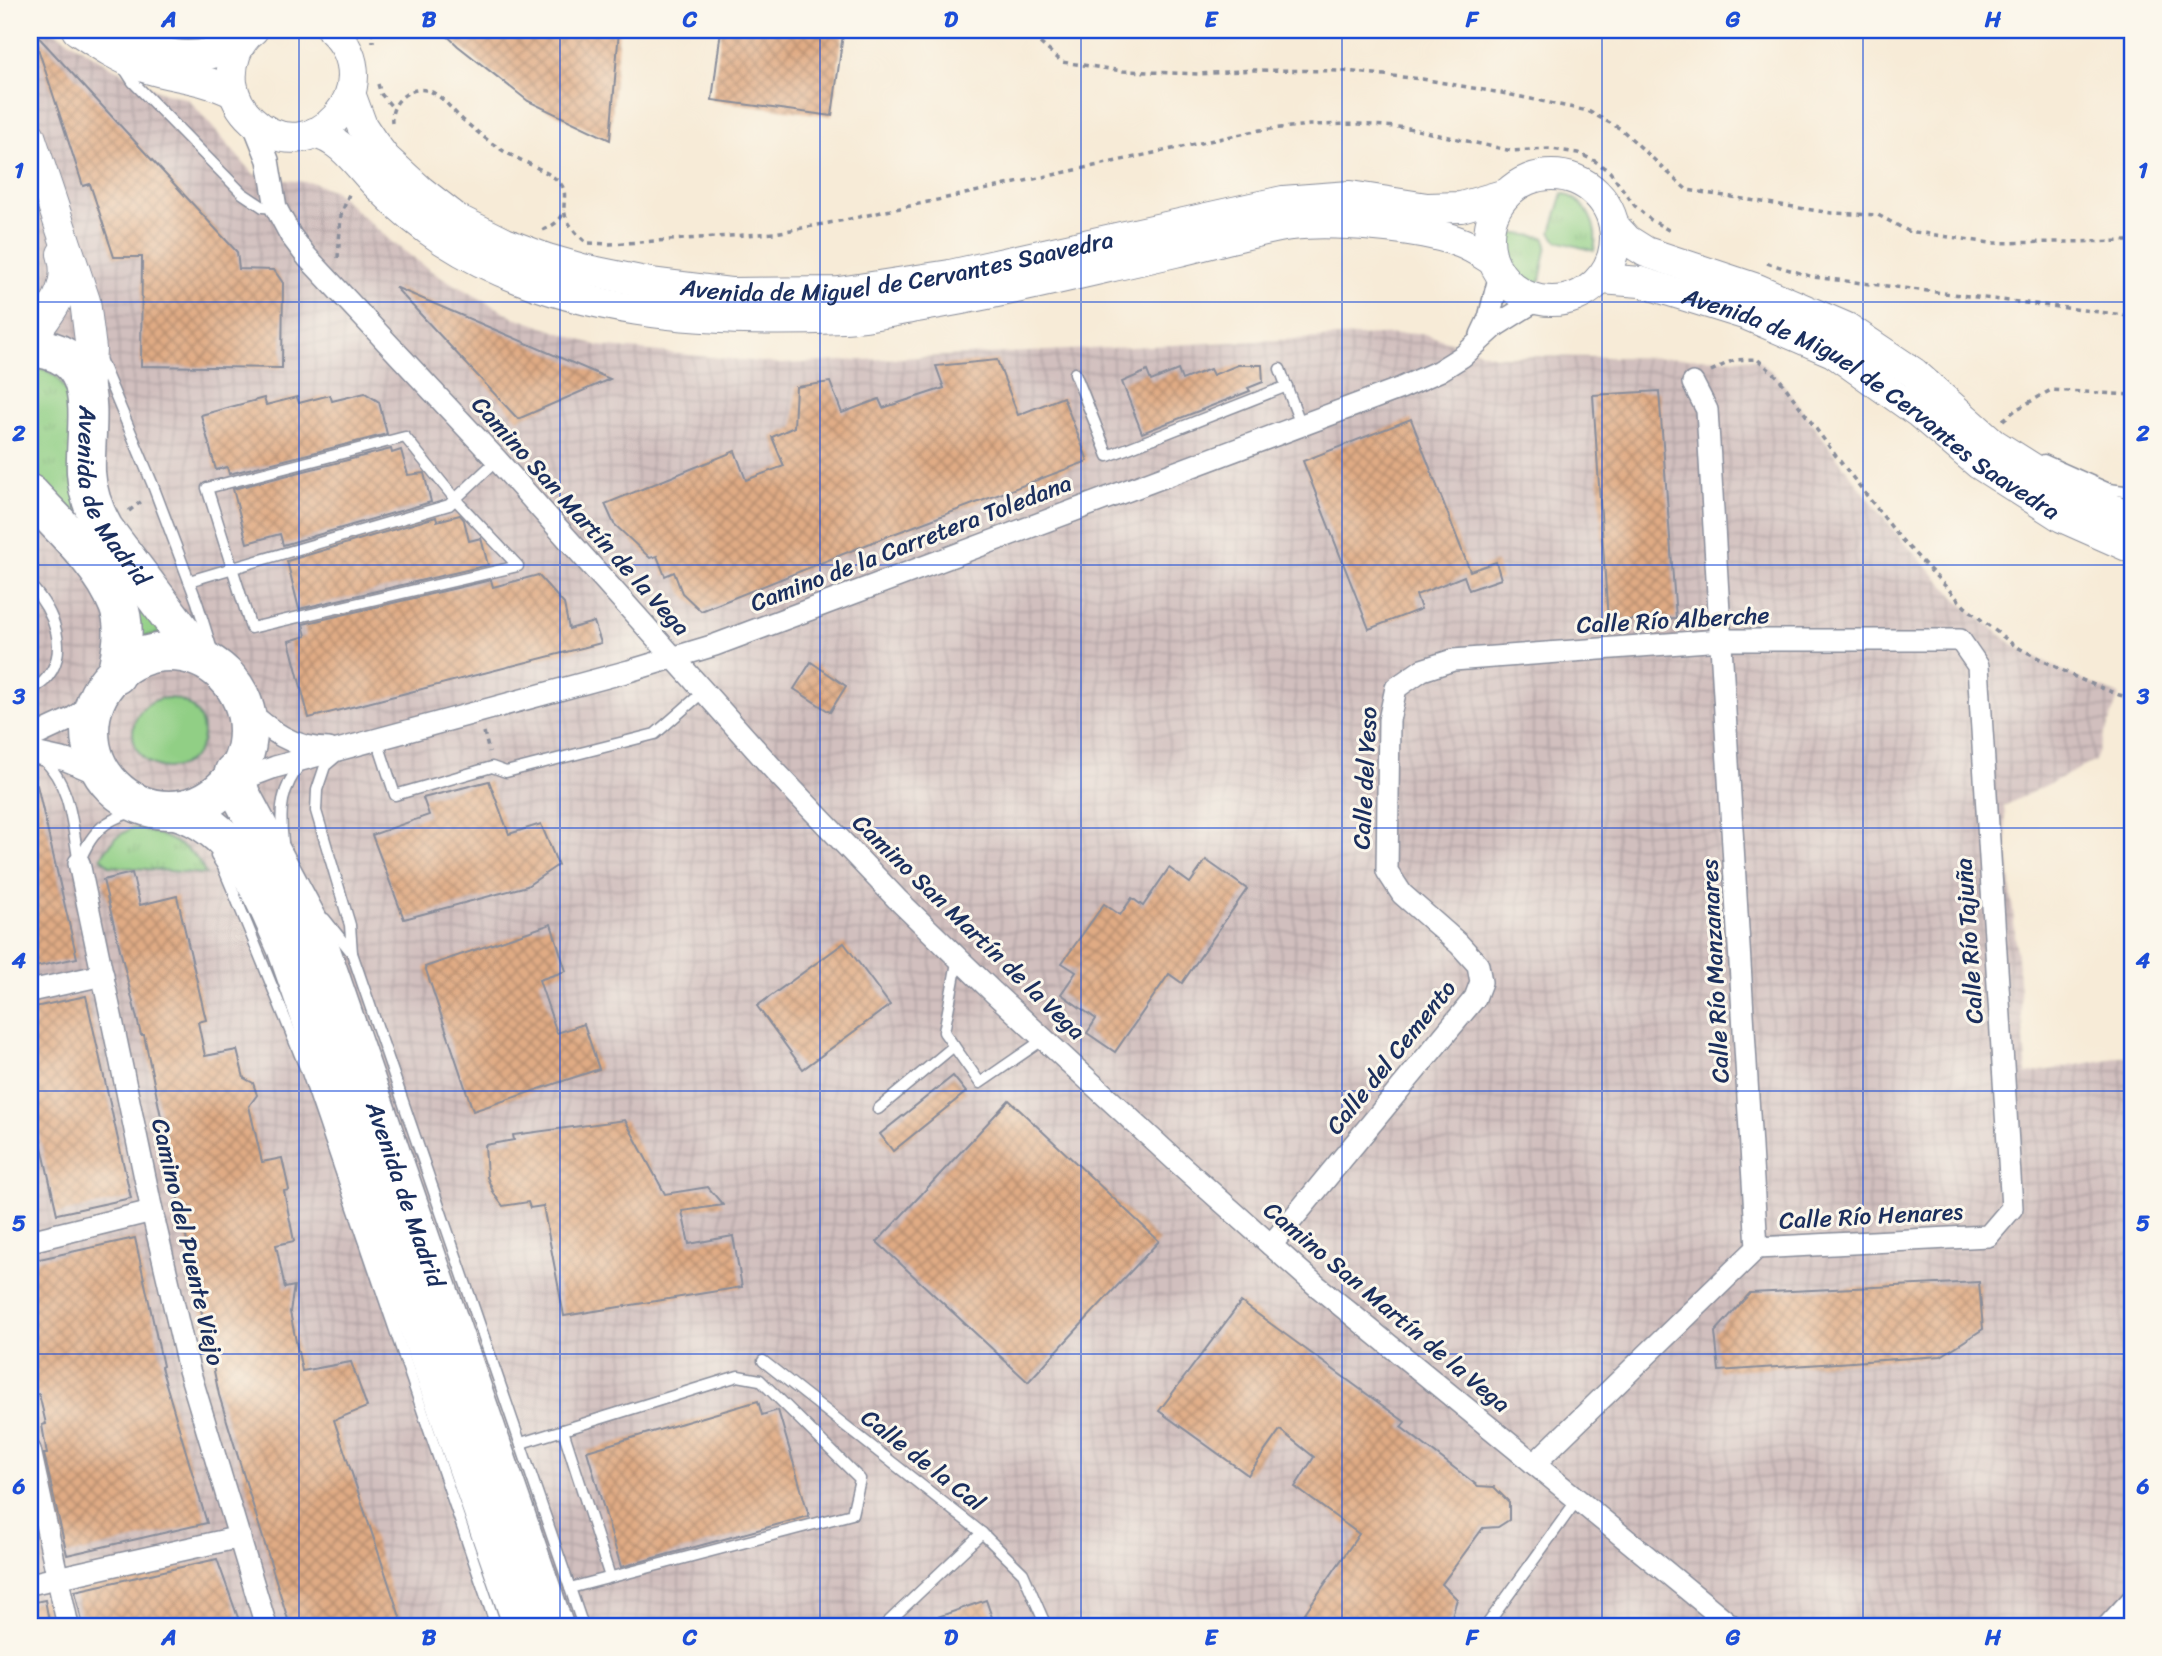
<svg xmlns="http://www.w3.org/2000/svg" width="2162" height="1656" font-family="Sriracha,sans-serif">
<defs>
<pattern id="industrial-grid" width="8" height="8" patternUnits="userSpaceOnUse" patternTransform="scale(1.75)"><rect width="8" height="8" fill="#d1bfbe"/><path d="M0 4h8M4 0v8" fill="none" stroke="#b3a4a6"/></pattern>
<pattern id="grass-tufts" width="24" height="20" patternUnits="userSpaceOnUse" patternTransform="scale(1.75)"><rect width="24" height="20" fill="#91cf85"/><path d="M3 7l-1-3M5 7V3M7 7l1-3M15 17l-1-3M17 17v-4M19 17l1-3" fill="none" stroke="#7cb275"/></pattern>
<pattern id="building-cross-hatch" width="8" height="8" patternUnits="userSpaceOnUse" patternTransform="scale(1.75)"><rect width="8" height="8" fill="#e0ab84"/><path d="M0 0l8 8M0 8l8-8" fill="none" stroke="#b58c6f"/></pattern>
</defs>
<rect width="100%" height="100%" fill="#fbf7ec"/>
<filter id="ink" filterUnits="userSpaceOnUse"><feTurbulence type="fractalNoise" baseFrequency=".0143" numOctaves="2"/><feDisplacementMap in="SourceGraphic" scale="14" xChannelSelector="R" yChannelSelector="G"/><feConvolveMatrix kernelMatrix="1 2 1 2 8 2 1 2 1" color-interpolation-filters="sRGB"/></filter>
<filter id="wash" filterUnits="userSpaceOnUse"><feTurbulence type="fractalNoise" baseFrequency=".00686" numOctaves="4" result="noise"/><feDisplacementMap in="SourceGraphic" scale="28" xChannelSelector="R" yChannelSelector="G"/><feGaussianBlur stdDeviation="1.57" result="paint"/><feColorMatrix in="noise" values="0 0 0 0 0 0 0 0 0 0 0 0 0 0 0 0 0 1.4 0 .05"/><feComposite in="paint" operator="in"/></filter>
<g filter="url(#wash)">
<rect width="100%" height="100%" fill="#f7ebd7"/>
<!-- industrial -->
<path fill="url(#industrial-grid)" d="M30 30H52L111 67 159 91 188 99 253 174 285 180 314 183 334 191 393 243 437 275 514 317 599 346 781 364 1421 333 1495 356 1757 359 1778 377 1836 456 1900 538 1965 607 2015 646 2077 678 2119 695 2095 761 2004 806 2027 1074 2132 1055V1626H30Z"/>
<!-- grass -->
<g fill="url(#grass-tufts)" stroke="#567f72" stroke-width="2">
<path d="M1563 193C1587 201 1600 227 1594 251L1557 241 1551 232Z"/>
<path d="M1501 232 1544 237 1547 245 1539 286C1513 278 1504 257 1501 232Z"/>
<path d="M44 369 57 377 69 395 163 632 139 638 30 478V370Z"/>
<path d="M132 828C151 829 185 844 197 859 201 864 203 870 206 874L110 866 101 857 115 838Z"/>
</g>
<!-- garden -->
<circle fill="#91cf85" stroke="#567f72" stroke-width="2" cx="168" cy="733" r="35"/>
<g id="blocks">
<!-- building -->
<g fill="url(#building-cross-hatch)">
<path d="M32 30 237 252 239 269 274 270 283 283 282 368 141 366 142 257H114L90 184 83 186Z"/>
<path d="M441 30H619L610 140 528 101 458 46Z"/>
<path d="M721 30H813L843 34 832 116 712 100Z"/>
<path d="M395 287 610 379 518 419Z"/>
<path d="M997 360 1018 415 1063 397 1088 461 888 536 701 611 682 593 674 572 665 576 657 556 650 558 614 524 605 504 735 451 746 480 784 466 772 437 794 427 796 387 830 382 842 413 879 399 883 408 944 388 936 366Z"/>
<path d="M1238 365H1262L1263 382 1248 388 1250 391 1142 433 1122 382 1147 371 1151 381 1178 370 1182 380 1210 369 1213 375Z"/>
<path d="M1659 391 1676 618 1608 621 1593 395Z"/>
<path d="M365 393 379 402 387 434 229 474 227 467 216 470 201 415 264 398 266 405 297 397 299 403 330 395 332 401Z"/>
<path d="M1411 419 1470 571 1496 562 1501 579 1469 590 1464 576 1416 595 1421 609 1369 629 1303 461Z"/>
<path d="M391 449 392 453 401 450 408 475 424 473 431 502 283 545 280 534 247 543 233 489Z"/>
<path d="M460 515 464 520 469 541 481 538 488 565 299 609 287 561 436 517 437 521Z"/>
<path d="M538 575 564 604 569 629 594 622 601 643 309 718 289 641 306 636 303 624 491 580 493 587Z"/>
<path d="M811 662 846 686 830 712 794 689Z"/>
<path d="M489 781 509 834 541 824 558 865 527 886 404 919 372 835 429 815 423 798Z"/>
<path d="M37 785 77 958 30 968V786Z"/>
<path d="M1206 860 1247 889 1182 983 1169 974 1115 1052 1087 1033 1096 1019 1061 994 1076 972 1062 963 1104 904 1120 915 1132 898 1143 906 1169 868 1190 883Z"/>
<path d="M132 873 140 905 177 896 206 1020 198 1022 205 1056 237 1050 244 1078 253 1083 257 1095 249 1106 262 1162 282 1158 289 1190 284 1191 294 1241 276 1245 285 1288 294 1286 290 1312 302 1371 351 1362 367 1407 334 1420 403 1626H290L219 1395 144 1035H141L103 880Z"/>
<path d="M551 924 566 971 539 980 557 1033 584 1024 599 1069 473 1111 425 967Z"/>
<path d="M844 943 890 1005 803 1069 757 1006Z"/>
<path d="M86 996 131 1198 57 1214 36 1120 30 1121V1008Z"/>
<path d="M953 1076 966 1092 893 1151 880 1134Z"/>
<path d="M1009 1100 1159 1241 1028 1382 877 1242Z"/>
<path d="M625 1120 665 1194 708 1187 723 1205 682 1211 689 1244 733 1236 742 1287 564 1316 543 1206 530 1208 528 1202 503 1206 494 1194 487 1177 485 1145 514 1140 513 1135Z"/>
<path d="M135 1238 163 1366 161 1367 207 1523 67 1555 44 1454H47L42 1425 46 1424 39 1394 34 1395 30 1373V1261Z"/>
<path d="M1979 1282 1983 1329 1941 1356 1719 1371 1715 1332 1750 1293Z"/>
<path d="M1241 1302 1405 1422 1401 1427 1478 1486 1494 1487 1509 1502V1520L1498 1527 1483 1528 1442 1584 1457 1599 1449 1626H1296L1359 1534 1295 1487 1314 1457 1280 1430 1248 1475 1159 1411Z"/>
<path d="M758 1401 762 1415 778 1410 809 1516 621 1567 587 1451Z"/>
<path d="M217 1559 241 1626H83L75 1591Z"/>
<path d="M45 1600 50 1626H30V1603Z"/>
<path d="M986 1600 995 1626H918V1624Z"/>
</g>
</g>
</g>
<g filter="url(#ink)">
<use href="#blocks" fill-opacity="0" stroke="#898d9a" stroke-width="2"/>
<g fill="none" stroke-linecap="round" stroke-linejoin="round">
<defs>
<g id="lane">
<path d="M124 68 133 82 242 193 263 207 276 208"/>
<path d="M100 359 152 483 197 602 211 647"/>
<path d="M1280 369 1301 425"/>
<path d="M1075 373 1108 456 1287 386"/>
<path d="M405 437 455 499 518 566 251 628 207 488Z"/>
<path d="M2044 460 2109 489 2132 492"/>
<path d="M189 581 449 505 497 460"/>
<path d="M30 585C53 610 72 652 44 681 40 685 34 687 30 690"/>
<path d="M377 740 395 795 492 767 506 772 655 734 703 692"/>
<path d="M338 755 325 766 317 790 316 811 350 925 352 953"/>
<path d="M43 759C72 786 72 827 79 863"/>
<path d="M283 842C279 809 281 789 302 762"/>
<path d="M216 856 223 867 248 927 306 1070 496 1626"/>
<path d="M79 863C93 826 110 817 147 808"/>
<path d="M325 919 352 953 583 1626"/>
<path d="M958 957 944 1032 980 1083 1044 1039"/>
<path d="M878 1109 954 1046"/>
<path d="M763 1361 982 1533 884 1626"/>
<path d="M563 1430 610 1577"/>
<path d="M521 1443 738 1376 760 1380 860 1479 852 1514 570 1588"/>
<path d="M982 1533 1023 1573 1046 1626"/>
<path d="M1486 1626 1577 1500"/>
</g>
<g id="street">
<path d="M252 120 268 160 276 208 291 236 307 257 497 460 775 771 897 899 993 992 1175 1160 1317 1286 1732 1626"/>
<path d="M1481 335 1489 318 1500 274"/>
<path d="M244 707C269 730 293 749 329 749"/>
<path d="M30 738 73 718 100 698"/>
<path d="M30 752 66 760 101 775"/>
<path d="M229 784 275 767 629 671 715 645 1401 388 1439 371 1463 356 1497 325 1537 300"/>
<path d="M79 863 152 1211 189 1370 266 1626"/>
<path d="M30 991 103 975"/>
<path d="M30 1241 152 1211"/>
<path d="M1271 1245 1475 998 1481 982 1478 965 1459 944 1402 894 1387 871 1389 720 1396 688 1422 670 1453 660 1721 640H1960L1978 666 2012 1208 1988 1236 1757 1248"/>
<path d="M30 1450 68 1626"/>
<path d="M1534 1464 1757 1248 1707 410 1693 383"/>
<path d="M30 1584 240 1537"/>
<path d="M2108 1626 2132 1600"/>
</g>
<g id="secondary">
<path d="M77 30C98 44 120 59 144 67 174 77 206 78 234 93"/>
<path d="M117 30C163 58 185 63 237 47"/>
<path d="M253 30C237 42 230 63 232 83 234 97 241 110 252 120 310 176 392 87 332 30"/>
<path id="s1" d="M351 96 362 126 372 141 385 158 421 191 457 219 505 243 547 259 582 269 650 283 730 293 839 292 950 275 1283 201 1350 196 1427 208 1461 207 1506 194"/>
<path d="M314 133C343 139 360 169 380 188 399 207 421 226 443 240 561 316 707 324 843 318 868 317 893 311 917 307 1004 293 1089 271 1175 252 1213 243 1252 231 1291 225 1332 220 1421 227 1459 242 1471 246 1481 253 1492 260"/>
<path d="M30 136 85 301 91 349 88 395"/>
<circle cx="1552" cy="238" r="63"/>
<path d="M1614 226 1627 240 1646 252 1757 289 1847 328 1914 373 1994 444 2072 493 2132 517"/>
<path id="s2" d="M1601 279 1641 282 1747 315 1833 352 1919 413 1979 464 2062 517 2132 548"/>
<path d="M30 339C49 315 73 287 62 254"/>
</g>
<g id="highway">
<path id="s3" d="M30 347C106 353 84 420 86 472 87 493 94 511 104 529L200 656"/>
<path d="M30 494C61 528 101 562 118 605 127 627 121 653 116 675"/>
<circle cx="169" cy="731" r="79"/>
<path id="s4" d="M234 772 241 795 316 936 554 1626"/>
<path d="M176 810C238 828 262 893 286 947L523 1626"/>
</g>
</defs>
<!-- lane casing -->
<use href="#lane" stroke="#898d9a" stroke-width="13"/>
<!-- street casing -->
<use href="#street" stroke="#898d9a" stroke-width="24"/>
<!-- secondary casing -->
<use href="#secondary" stroke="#898d9a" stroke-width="32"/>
<!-- highway casing -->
<use href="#highway" stroke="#898d9a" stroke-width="41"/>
<!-- path -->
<g stroke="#898d9a" stroke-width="3.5" stroke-dasharray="5 5" stroke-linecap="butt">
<path d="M373 30V42"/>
<path d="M1025 30 1062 62 1123 71 1199 74 1254 70 1345 71 1422 79 1507 94 1588 111 1621 129 1687 190 1831 213 1878 215 1908 231 1991 243 2132 241"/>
<path d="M378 84 381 94 393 108"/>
<path d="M392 123C391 113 394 105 401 98 407 92 417 88 426 90 441 93 452 111 463 120 476 131 488 141 502 150 517 160 548 170 559 182 567 190 564 197 564 207 564 222 577 234 587 243"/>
<path d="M543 230C552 226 562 221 564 210"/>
<path d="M589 243 610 244 775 233 845 220 1260 130 1309 125 1360 124 1408 128 1512 151 1551 149 1578 153 1595 161 1610 172 1635 206 1651 220 1670 231"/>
<path d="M338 258 341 215 349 194"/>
<path d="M1767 263 1813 277 2132 316"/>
<path d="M1711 371 1734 360 1757 359 1778 377 1836 456 1900 538 1965 607 2015 646 2077 678 2119 695 2132 698"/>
<path d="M2003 420 2017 409 2051 390 2132 395"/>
<path d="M129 511 142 501"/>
<path d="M484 732 489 752"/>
</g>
<!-- lane -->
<use href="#lane" stroke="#fff" stroke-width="10"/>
<!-- street -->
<use href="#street" stroke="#fff" stroke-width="21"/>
<!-- secondary -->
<use href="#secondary" stroke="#fff" stroke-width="30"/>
<!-- highway -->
<use href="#highway" stroke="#fff" stroke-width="38"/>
</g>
</g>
<!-- grid -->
<path fill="none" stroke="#1d4ed8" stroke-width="2" stroke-opacity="0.55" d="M299 30V1626M560 30V1626M820 30V1626M1081 30V1626M1342 30V1626M1602 30V1626M1863 30V1626M30 302H2132M30 565H2132M30 828H2132M30 1091H2132M30 1354H2132"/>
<g text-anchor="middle" stroke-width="6" stroke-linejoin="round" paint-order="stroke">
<!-- street labels -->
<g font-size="24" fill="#1b2f5e" stroke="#fbf7ec">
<text dy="8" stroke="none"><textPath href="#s1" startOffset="620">Avenida de Miguel de Cervantes Saavedra</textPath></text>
<text dy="8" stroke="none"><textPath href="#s2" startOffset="303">Avenida de Miguel de Cervantes Saavedra</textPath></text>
<text dy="8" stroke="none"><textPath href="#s3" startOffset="189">Avenida de Madrid</textPath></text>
<text transform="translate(581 516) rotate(48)" y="8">Camino San Martín de la Vega</text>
<text transform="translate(911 543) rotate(-21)" y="8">Camino de la Carretera Toledana</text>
<text transform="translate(1673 620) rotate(-3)" y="8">Calle Río Alberche</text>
<text transform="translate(1365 778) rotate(-87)" y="8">Calle del Yeso</text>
<text transform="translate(969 927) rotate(44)" y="8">Camino San Martín de la Vega</text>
<text transform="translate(1969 941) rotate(-94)" y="8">Calle Río Tajuña</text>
<text transform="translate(1715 971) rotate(-93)" y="8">Calle Río Manzanares</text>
<text transform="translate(1391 1057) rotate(-51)" y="8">Calle del Cemento</text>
<text dy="8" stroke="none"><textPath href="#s4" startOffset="457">Avenida de Madrid</textPath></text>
<text transform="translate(1871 1216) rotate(-3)" y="8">Calle Río Henares</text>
<text transform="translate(188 1242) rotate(77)" y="8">Camino del Puente Viejo</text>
<text transform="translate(1387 1307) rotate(40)" y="8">Camino San Martín de la Vega</text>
<text transform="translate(923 1460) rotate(38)" y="8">Calle de la Cal</text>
</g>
</g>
<!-- margin -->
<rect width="2162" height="1656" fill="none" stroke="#fbf7ec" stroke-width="77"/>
<rect x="38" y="38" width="2086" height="1580" fill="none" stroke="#1d4ed8" stroke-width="2.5"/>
<g font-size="23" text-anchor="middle" font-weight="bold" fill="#1d4ed8">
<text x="169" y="27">A</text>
<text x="429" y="27">B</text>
<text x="690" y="27">C</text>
<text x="951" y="27">D</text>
<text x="1211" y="27">E</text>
<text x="1472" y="27">F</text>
<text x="1733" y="27">G</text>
<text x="1993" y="27">H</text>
<text x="19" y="178">1</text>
<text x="2143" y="178">1</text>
<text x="19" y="441">2</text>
<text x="2143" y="441">2</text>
<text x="19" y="704">3</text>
<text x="2143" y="704">3</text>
<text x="19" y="968">4</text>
<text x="2143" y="968">4</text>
<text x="19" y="1231">5</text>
<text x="2143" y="1231">5</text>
<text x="19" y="1494">6</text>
<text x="2143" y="1494">6</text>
<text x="169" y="1645">A</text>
<text x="429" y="1645">B</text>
<text x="690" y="1645">C</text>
<text x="951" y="1645">D</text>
<text x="1211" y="1645">E</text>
<text x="1472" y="1645">F</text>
<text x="1733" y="1645">G</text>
<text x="1993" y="1645">H</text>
</g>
</svg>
